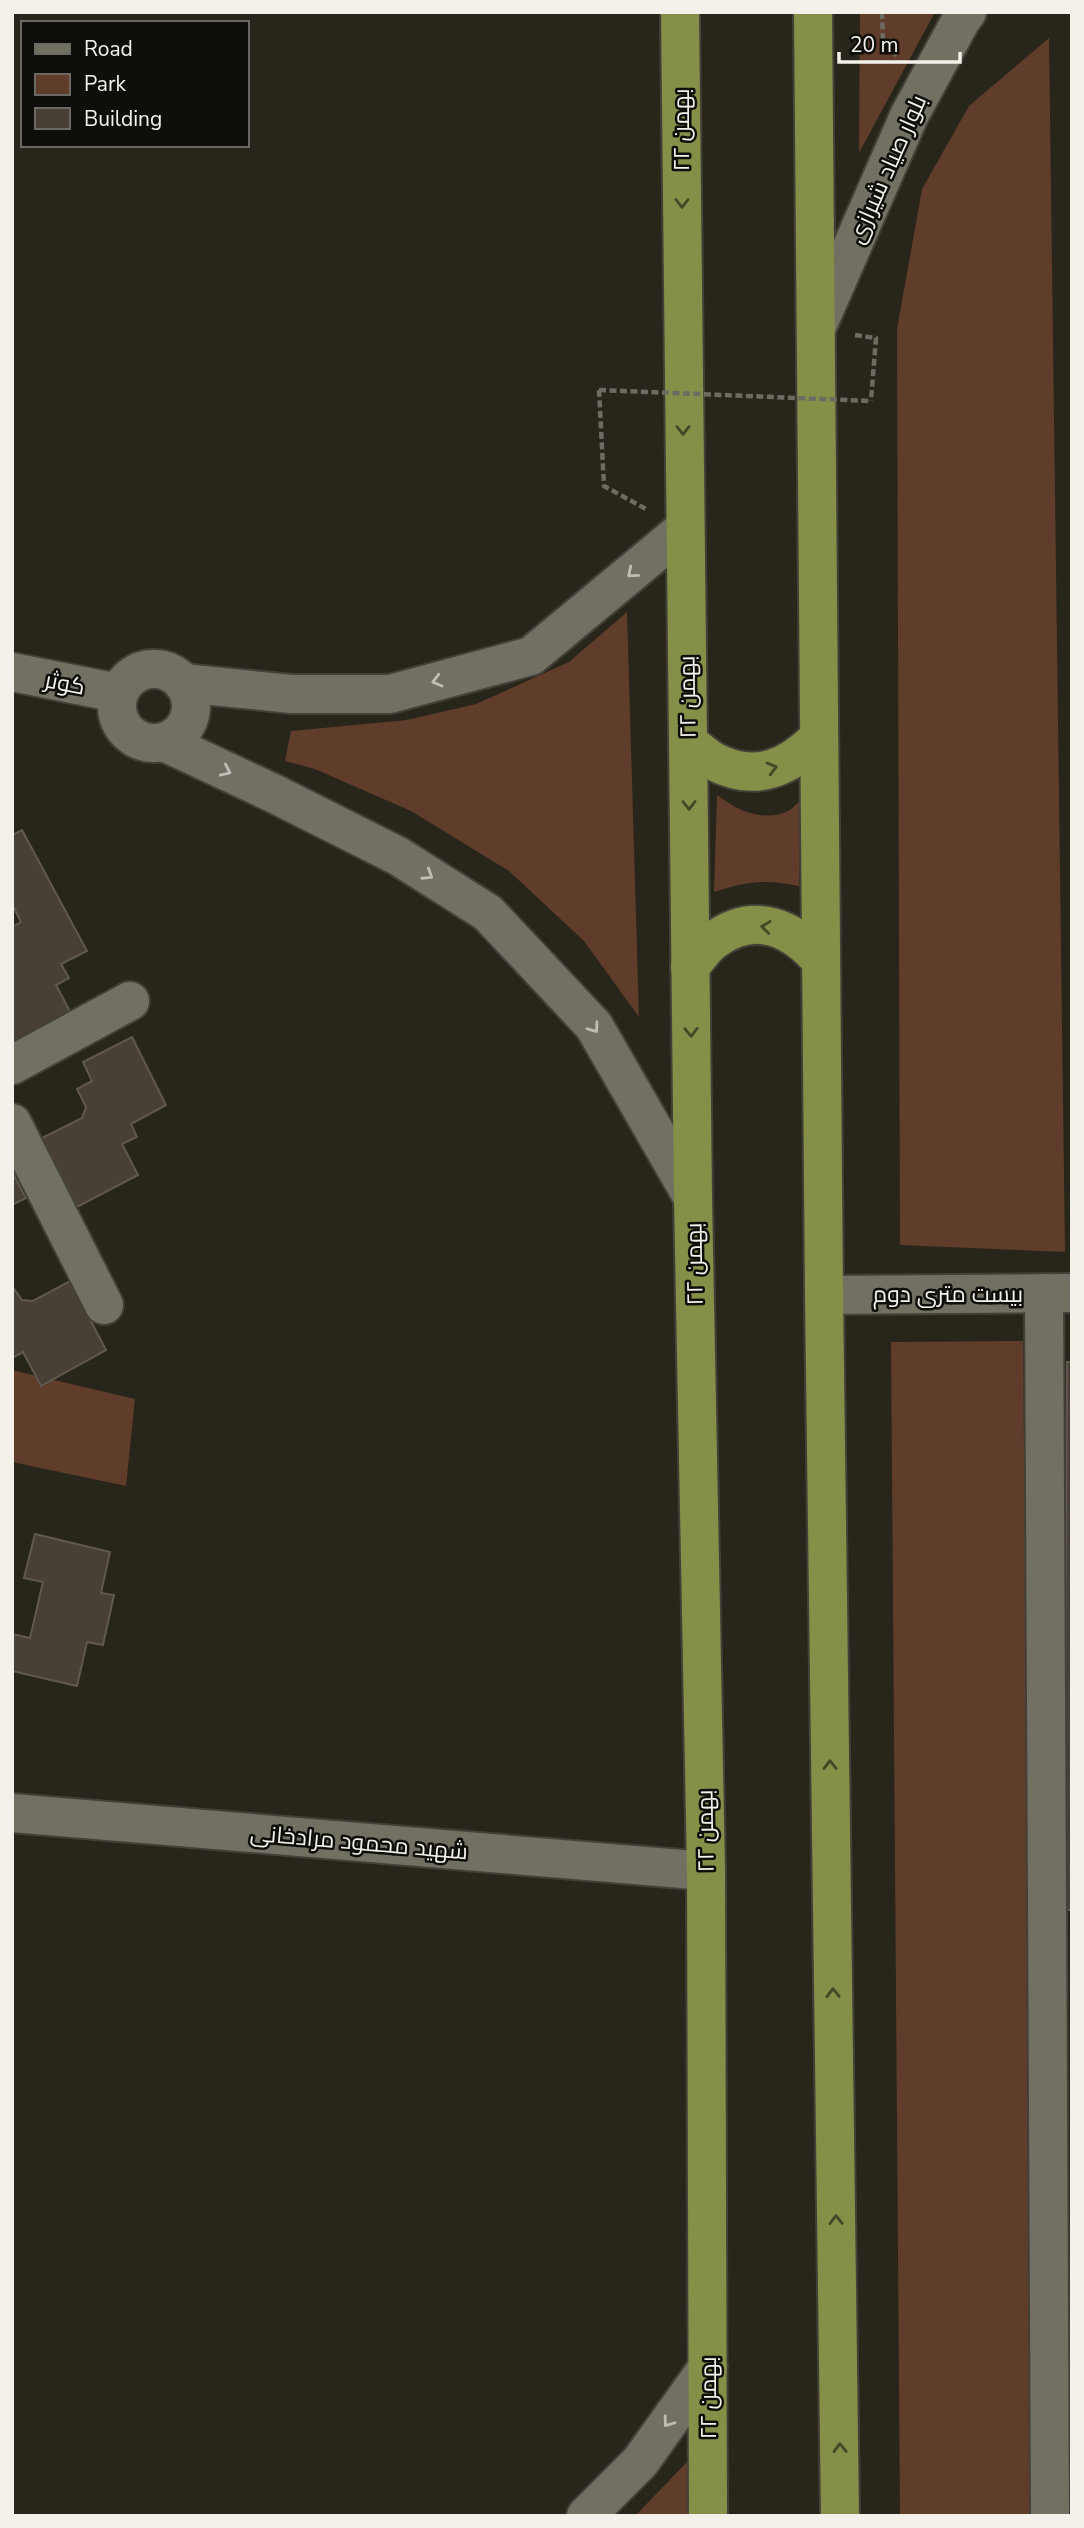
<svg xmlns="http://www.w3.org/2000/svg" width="1084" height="2528" font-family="'Nunito Sans',Cairo,sans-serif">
<rect width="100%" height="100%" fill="#28251b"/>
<!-- green -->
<g fill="#603c2a">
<path d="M860 12H935L859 153Z"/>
<path d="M1049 38 1065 1252 900 1245 897 329 922 189 969 106Z"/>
<path d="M627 612 639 1017 584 941 509 871 411 811 315 769 285 761 291 731 407 720 476 704 569 662Z"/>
<path d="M717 795C736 809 758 821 783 813 790 812 796 804 801 800L799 886C765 879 747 881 714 892Z"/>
<path d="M1023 1341 1035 2516H900L891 1342Z"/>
<path d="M12 1370 135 1399 126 1486 12 1462Z"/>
<path d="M688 2461V2516H635Z"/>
</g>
<!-- building -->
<g fill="#484037" stroke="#615950" stroke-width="2">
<path d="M22 830 87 951 61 964 69 978 56 985 74 1019 12 1052V927L21 922 12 904V835Z"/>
<path d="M132 1037 166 1105 131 1124 137 1137 122 1144 138 1175 77 1207 42 1138 82 1118 86 1107 77 1089 92 1081 83 1062Z"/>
<path d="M12 1172 26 1198 12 1205Z"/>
<path d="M70 1281 106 1350 41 1386 23 1352 12 1358V1286L22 1300 33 1301Z"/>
<path d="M1067 1362H1072V1910H1065Z"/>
<path d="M35 1534 110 1552 101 1593 114 1595 103 1645 87 1642 77 1686 12 1671V1634L30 1638 43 1582 24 1578Z"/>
</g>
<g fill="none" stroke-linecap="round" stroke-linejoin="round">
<defs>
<g id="minor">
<path d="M12 1065 130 1001"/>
<path d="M12 1123 104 1305"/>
<path d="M1044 1293 1050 2516"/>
</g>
<g id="tertiary">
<path d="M824 1295 1072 1293"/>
<path d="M12 1813 706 1871"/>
</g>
<g id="secondary">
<path d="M816 329 909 116 961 20 967 12"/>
<circle cx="154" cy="706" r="37"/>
<path d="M12 672 118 693"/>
<path d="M183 683 291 694H390L531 656 684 529"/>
<path d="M164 742 275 794 398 856 488 913 594 1026 693 1198"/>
<path d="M586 2516 640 2462 708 2367"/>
</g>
<g id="trunk">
<path d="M680 12 693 1198 706 1871 708 2516"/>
<path d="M813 12 824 1295 840 2516"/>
<path d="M688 742C697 749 706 757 715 762 756 783 790 767 819 737"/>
<path d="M690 967C698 958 706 945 716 939 755 911 793 928 821 961"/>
</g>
</defs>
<!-- minor casing -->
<use href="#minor" stroke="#434038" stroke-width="42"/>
<!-- tertiary casing -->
<use href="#tertiary" stroke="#434038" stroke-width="42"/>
<!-- secondary casing -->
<use href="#secondary" stroke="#434038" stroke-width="42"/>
<!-- trunk casing -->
<use href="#trunk" stroke="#434038" stroke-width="42"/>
<!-- path -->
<g stroke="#6e6b62" stroke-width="4.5" stroke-dasharray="7 3.5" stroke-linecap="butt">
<path d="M882 12 883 41 898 57"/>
<path d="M855 335 876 338 871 401"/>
<path d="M599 390 604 486 646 509"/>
</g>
<!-- minor -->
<use href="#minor" stroke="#726f63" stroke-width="38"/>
<!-- tertiary -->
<use href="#tertiary" stroke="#726f63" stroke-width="38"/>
<!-- secondary -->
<use href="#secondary" stroke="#726f63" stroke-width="38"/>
<!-- trunk -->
<use href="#trunk" stroke="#848f48" stroke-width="38"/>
<!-- path-bridge -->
<path stroke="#6e6b62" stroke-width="4.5" stroke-dasharray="7 3.5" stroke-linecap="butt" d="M599 390 871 401"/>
</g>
<!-- one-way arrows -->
<defs><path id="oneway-chevron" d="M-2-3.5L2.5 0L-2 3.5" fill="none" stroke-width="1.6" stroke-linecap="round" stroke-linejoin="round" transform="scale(1.75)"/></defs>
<g stroke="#444826">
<use href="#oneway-chevron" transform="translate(682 203) rotate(90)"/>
<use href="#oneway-chevron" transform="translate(683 430) rotate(90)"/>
<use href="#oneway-chevron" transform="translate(772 768) rotate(-15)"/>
<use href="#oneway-chevron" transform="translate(689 805) rotate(90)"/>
<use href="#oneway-chevron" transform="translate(766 927) rotate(-173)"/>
<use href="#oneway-chevron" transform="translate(691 1032) rotate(89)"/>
<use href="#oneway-chevron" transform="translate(830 1765) rotate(-91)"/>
<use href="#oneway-chevron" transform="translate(833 1993) rotate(-91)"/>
<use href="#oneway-chevron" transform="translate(836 2220) rotate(-91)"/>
<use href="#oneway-chevron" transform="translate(840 2448) rotate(-91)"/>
</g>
<g stroke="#bfbdb4">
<use href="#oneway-chevron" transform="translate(632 573) rotate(140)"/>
<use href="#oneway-chevron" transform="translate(437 681) rotate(165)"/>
<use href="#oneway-chevron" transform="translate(226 771) rotate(25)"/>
<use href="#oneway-chevron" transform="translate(428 875) rotate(33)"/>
<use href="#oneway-chevron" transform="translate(594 1028) rotate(54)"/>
<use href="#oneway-chevron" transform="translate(668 2422) rotate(126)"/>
</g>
<g text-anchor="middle" stroke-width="5" stroke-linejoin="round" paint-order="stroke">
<!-- street labels -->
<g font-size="23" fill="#f3f1ea" stroke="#0f0e0a">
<text transform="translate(681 130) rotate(-90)" y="8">۲۲ بهمن</text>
<text transform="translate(887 169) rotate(-66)" y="8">بلوار صیاد شیرازی</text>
<text transform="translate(65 683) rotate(11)" y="8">کوثر</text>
<text transform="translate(687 697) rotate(-91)" y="8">۲۲ بهمن</text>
<text transform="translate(694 1264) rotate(-91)" y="8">۲۲ بهمن</text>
<text x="948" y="1302">بیست متری دوم</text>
<text transform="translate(705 1831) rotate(-91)" y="8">۲۲ بهمن</text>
<text transform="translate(359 1842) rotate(5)" y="8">شهید محمود مرادخانی</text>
<text transform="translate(708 2398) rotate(-90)" y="8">۲۲ بهمن</text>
</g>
</g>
<!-- border -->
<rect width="1084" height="2528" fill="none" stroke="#f3f1ea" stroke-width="28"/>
<!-- legend -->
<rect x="21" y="21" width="228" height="126" fill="#0f0e0a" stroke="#6a6964" stroke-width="2"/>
<rect x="35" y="44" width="35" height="10" fill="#726f63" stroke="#6a6964" stroke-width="2"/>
<text x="84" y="56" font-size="21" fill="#f3f1ea">Road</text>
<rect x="35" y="74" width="35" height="21" fill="#603c2a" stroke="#6a6964" stroke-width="2"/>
<text x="84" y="91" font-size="21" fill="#f3f1ea">Park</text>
<rect x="35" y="108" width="35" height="21" fill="#484037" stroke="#6a6964" stroke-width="2"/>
<text x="84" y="126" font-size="21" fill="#f3f1ea">Building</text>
<!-- scale -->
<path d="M839 52v10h121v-10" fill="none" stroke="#f3f1ea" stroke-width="3.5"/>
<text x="850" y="52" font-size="21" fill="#f3f1ea" stroke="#0f0e0a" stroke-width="5" paint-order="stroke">20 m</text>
</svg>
